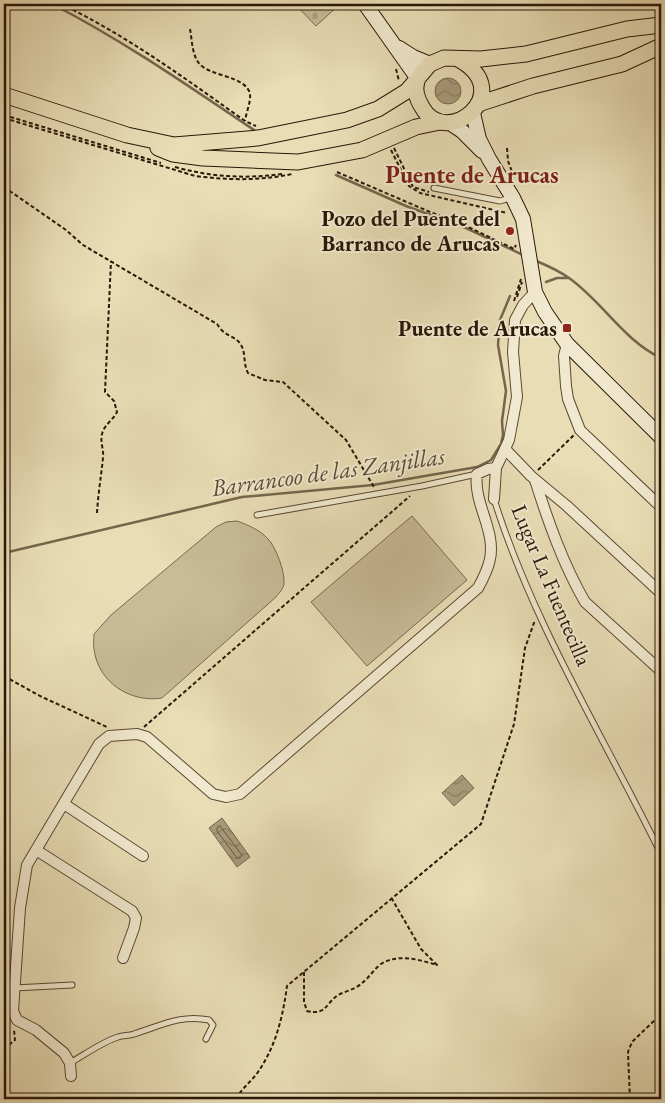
<svg xmlns="http://www.w3.org/2000/svg" width="665" height="1103" font-family="'EB Garamond',serif">
<defs>
<pattern id="cemetery-stones" width="16" height="16" patternUnits="userSpaceOnUse" patternTransform="scale(1.25)"><rect width="16" height="16" fill="#c8bb98"/><path d="M2 7V4a2 2 0 0 1 4 0v3zM10 15v-3a2 2 0 0 1 4 0v3z" fill="#aca082"/></pattern>
<pattern id="water-waves" width="16" height="10" patternUnits="userSpaceOnUse" patternTransform="scale(1.25)"><rect width="16" height="10" fill="#a89a7a"/><path d="M0 5q4-4 8 0t8 0" fill="none" stroke="#897d62"/></pattern>
</defs>
<rect width="100%" height="100%" fill="#e9ddb5"/>
<filter id="stains"><feTurbulence type="fractalNoise" baseFrequency=".004" numOctaves="4"/><feColorMatrix values="0 0 0 0 .2 0 0 0 0 .09 0 0 0 0 .02 0 0 0 .5 -.17"/></filter>
<radialGradient id="worn" r=".72"><stop offset=".6" stop-color="#630" stop-opacity="0"/><stop offset="1" stop-color="#630" stop-opacity=".3"/></radialGradient>
<!-- cemetery -->
<path fill="url(#cemetery-stones)" stroke="#786950" d="M295 4H340L316 26Z"/>
<!-- green -->
<g fill="#c8bb98" stroke="#786950">
<path d="M412 516 467 580 367 666 311 602Z"/>
<path d="M237 521C248 525 260 530 268 539 276 547 285 572 284 583 284 588 279 593 276 597L162 698C131 703 98 683 94 649 93 644 94 639 94 634L111 615 216 527 226 522Z"/>
</g>
<!-- water -->
<g fill="url(#water-waves)" stroke="#75664c">
<circle cx="448" cy="91" r="13"/>
<path d="M462 775 474 788 454 806 442 793Z"/>
<path d="M222 818 250 857 237 867 209 828Z"/>
</g>
<g fill="none" stroke-linecap="round" stroke-linejoin="round">
<!-- shore -->
<path stroke="#685841" stroke-width="1" d="M220 826 242 855 240 858H237L217 831V828Z"/>
<!-- stream -->
<g stroke="#75664c" stroke-width="2.5">
<path d="M52 4C124 41 190 87 257 132"/>
<path d="M336 175 406 206 466 228 525 256"/>
<path d="M534 260C546 265 558 270 569 278 602 301 624 341 661 358"/>
<path d="M546 282 557 278H568"/>
<path d="M4 553 242 497 373 485 477 467 491 460 501 444 503 435 502 421 506 391 498 345 500 320 510 296"/>
</g>
<defs>
<g id="lane">
<path d="M434 188 500 201 510 198"/>
<path d="M494 499C533 624 604 737 661 854"/>
<path d="M257 515 422 486 477 474"/>
<path d="M14 988 72 985"/>
<path d="M70 1063C84 1055 104 1041 118 1037 123 1035 129 1036 134 1034 160 1026 181 1014 209 1020L213 1025 206 1039"/>
</g>
<g id="street">
<path d="M567 344 564 356 566 386 568 399 580 430 661 507"/>
<path d="M505 449 531 476 567 506 661 593"/>
<path d="M535 480C548 521 563 564 585 602L661 671"/>
<path d="M494 499 496 468 509 440 517 397 513 352 515 320 523 305 535 292"/>
<path d="M64 804 143 856"/>
<path d="M36 850 132 911 136 918 134 928 123 958"/>
<path d="M71 1076 70 1063 64 1053 36 1030 17 1020 13 1011 20 908 27 865 99 744 109 736 137 734 147 737 213 794 226 797 240 794 478 588C483 579 488 569 490 559 496 530 473 503 477 474L488 469 496 468"/>
</g>
<g id="secondary">
<path d="M365 4 418 79"/>
<path d="M399 48 413 57 430 64"/>
<path d="M473 113 479 139 489 159 513 198 523 219 535 292 545 312 567 344 661 437"/>
<path d="M450 123 462 131 482 151"/>
</g>
<g id="primary">
<path d="M417 81C414 90 417 99 422 107 446 151 519 92 458 59"/>
<path d="M4 95 127 135 174 145 258 138 347 120 378 109 407 91 430 64 444 58 481 59 526 54 627 29 661 25"/>
<path d="M478 104 533 86 622 64 661 46"/>
<path d="M158 148 173 154 203 158 298 162 362 150 416 127 440 122"/>
</g>
</defs>
<!-- lane casing -->
<use href="#lane" stroke="#594833" stroke-width="7"/>
<!-- street casing -->
<use href="#street" stroke="#594833" stroke-width="12"/>
<!-- secondary casing -->
<use href="#secondary" stroke="#291708" stroke-width="16"/>
<!-- primary casing -->
<use href="#primary" stroke="#291708" stroke-width="17"/>
<!-- path -->
<g stroke="#291708" stroke-width="2" stroke-dasharray="4 2.5" stroke-linecap="butt">
<path d="M61 4C126 35 186 79 245 121L256 126"/>
<path d="M190 29C192 40 192 53 198 62 208 77 246 75 250 94 251 102 246 113 245 121"/>
<path d="M396 69 399 81"/>
<path d="M4 115 161 163"/>
<path d="M4 118 195 176C228 180 259 181 292 174"/>
<path d="M394 148 413 187 429 192"/>
<path d="M507 148 508 161 514 177"/>
<path d="M391 150 409 186 420 193 507 213"/>
<path d="M175 167C211 177 245 179 282 174"/>
<path d="M337 172 430 212 462 224 514 249 516 245"/>
<path d="M4 187 66 230 83 245 217 324C219 327 222 331 225 333 231 337 238 339 241 345 246 353 243 364 248 373L265 380 283 382 346 440 374 487"/>
<path d="M517 297 522 282"/>
<path d="M514 301 521 279"/>
<path d="M538 470 574 435"/>
<path d="M97 513C98 495 101 477 103 458 104 450 100 442 102 434 104 425 113 420 117 412L114 401 105 392 111 261"/>
<path d="M4 676 40 696 107 727"/>
<path d="M144 727 410 496"/>
<path d="M304 972V1002L307 1011C326 1016 326 1003 338 995 346 991 356 989 362 983 369 978 374 969 381 964 399 953 420 960 437 965L421 949 392 899"/>
<path d="M4 1049 15 1040 14 1030"/>
<path d="M236 1099C242 1088 251 1082 258 1072 276 1046 283 1016 287 986L481 824 514 724 525 648 535 620"/>
<path d="M630 1099 628 1052 632 1042 661 1014"/>
</g>
<!-- lane -->
<use href="#lane" stroke="#f1e9cf" stroke-width="5"/>
<!-- street -->
<use href="#street" stroke="#f1e9cf" stroke-width="10"/>
<!-- secondary -->
<use href="#secondary" stroke="#f1e9cf" stroke-width="14"/>
<!-- primary -->
<use href="#primary" stroke="#e9ddb5" stroke-width="15"/>
</g>
<!-- markers -->
<g fill="#8f2418" stroke="#f1e9cf" stroke-width="2">
<circle cx="510" cy="231" r="5"/>
<rect x="562" y="323" width="10" height="10" rx="2.5"/>
</g>
<g text-anchor="middle" stroke-width="4" stroke-linejoin="round" paint-order="stroke">
<!-- poi labels -->
<g font-size="22" font-weight="bold" fill="#291708" stroke="#f1e9cf" text-anchor="end">
<text x="500" y="226">Pozo del Puente del<tspan x="500" dy="25">Barranco de Arucas</tspan></text>
<text x="557" y="336">Puente de Arucas</text>
</g>
<!-- street labels -->
<g font-size="22" fill="#291708" stroke="#f1e9cf">
<text transform="translate(552 585) rotate(67)" y="8">Lugar La Fuentecilla</text>
</g>
<!-- neighbourhood labels -->
<g font-size="24" font-weight="bold" fill="#7a1f14" stroke="#f1e9cf">
<text x="472" y="183">Puente de Arucas</text>
</g>
<!-- water labels -->
<g font-size="24" font-style="italic" fill="#5c4b36" stroke="#f1e9cf">
<text transform="translate(328 472) rotate(-8)" y="8">Barrancoo de las Zanjillas</text>
</g>
</g>
<!-- margin -->
<rect width="665" height="1103" fill="none" stroke="#e9ddb5" stroke-width="20"/>
<rect x="5" y="5" width="655" height="1093" fill="none" stroke="#291708" stroke-width="2.5"/>
<rect x="10" y="10" width="645" height="1083" fill="none" stroke="#291708"/>
<rect width="100%" height="100%" filter="url(#stains)"/>
<rect width="100%" height="100%" fill="url(#worn)"/>
</svg>
